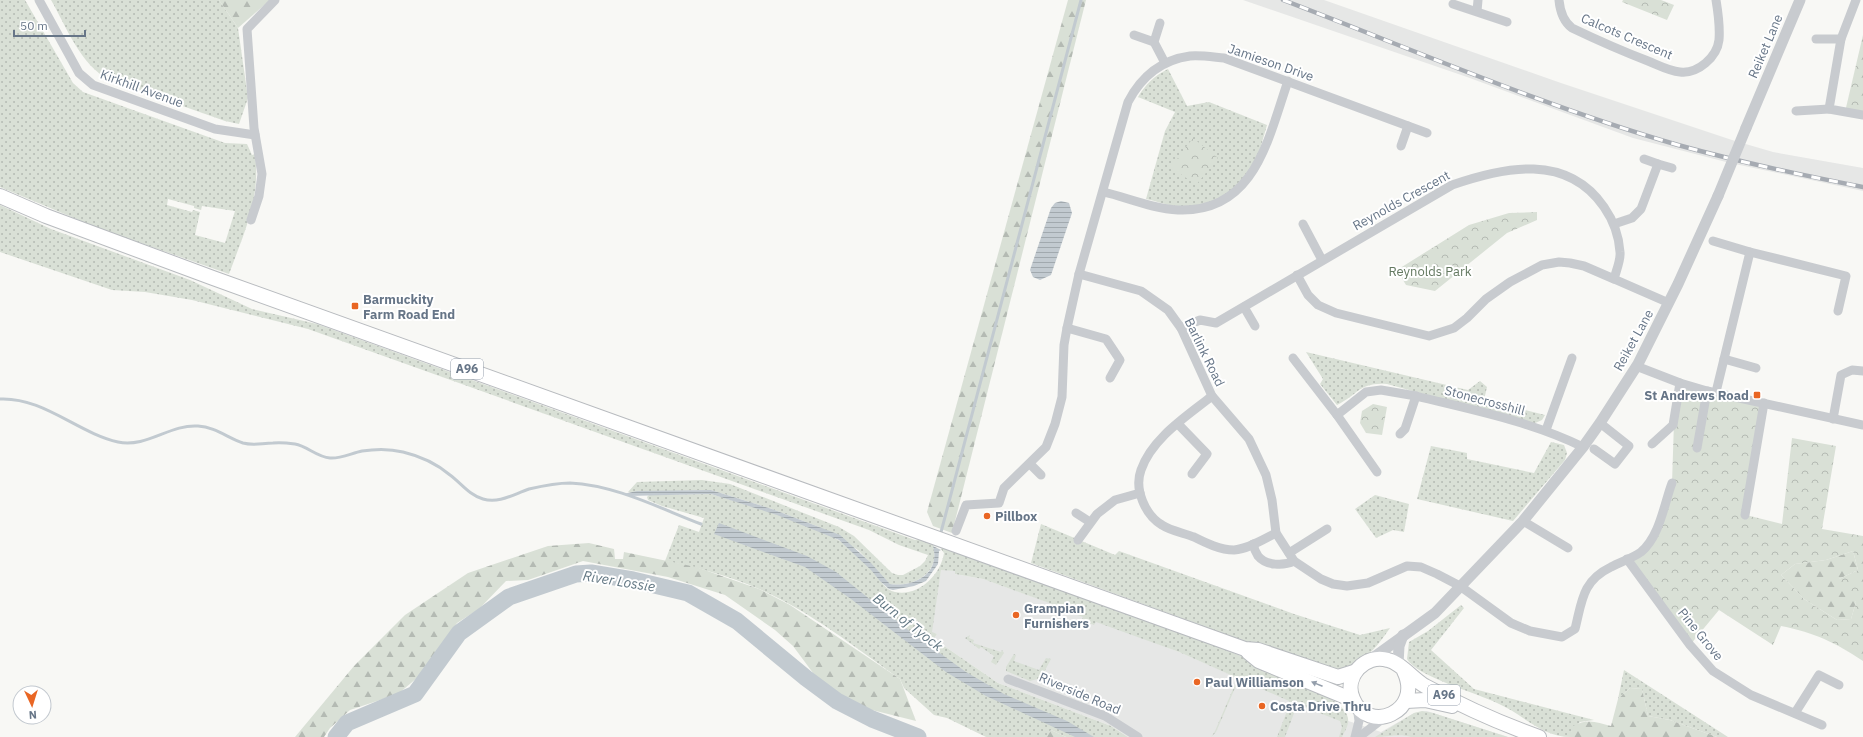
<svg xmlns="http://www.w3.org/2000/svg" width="1863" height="737" font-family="'IBM Plex Sans',sans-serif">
<defs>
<pattern id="grass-dots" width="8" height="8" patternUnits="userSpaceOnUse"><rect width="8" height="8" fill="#d9e0d6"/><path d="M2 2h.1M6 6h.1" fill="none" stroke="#b4bab3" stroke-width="1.8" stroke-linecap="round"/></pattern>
<pattern id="forest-firs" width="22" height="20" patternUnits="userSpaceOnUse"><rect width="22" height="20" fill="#d9e0d6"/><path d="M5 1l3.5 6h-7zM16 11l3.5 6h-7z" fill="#b4bab3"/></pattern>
<pattern id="park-crowns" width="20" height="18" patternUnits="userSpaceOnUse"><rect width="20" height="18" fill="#d9e0d6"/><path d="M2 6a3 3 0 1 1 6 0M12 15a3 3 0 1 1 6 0" fill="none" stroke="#b4bab3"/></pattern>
<pattern id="water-rules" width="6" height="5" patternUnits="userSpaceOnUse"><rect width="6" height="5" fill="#c2cad0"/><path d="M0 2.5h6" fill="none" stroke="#a1a9ae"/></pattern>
</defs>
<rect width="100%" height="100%" fill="#f8f8f5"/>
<!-- built -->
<g fill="#e6e7e6">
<path d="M1243 0H1324L1561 83 1732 140 1773 152 1863 168V191L1730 163 1633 138 1467 77Z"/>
<path d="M941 569 955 571V574L983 579 1064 608 1179 652 1301 705 1381 732 1414 713 1427 711 1508 737H1128L1111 726 998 683 934 639 937 634 931 633Z"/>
</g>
<!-- grass -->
<g fill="url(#grass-dots)" fill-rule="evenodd">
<path d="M0 0H25L73 83 83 92 225 143 247 144 252 155 255 154C261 198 244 233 229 274L98 228 0 187ZM168 199 194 206V208L201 210 202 206 235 211 225 243 195 235 200 212 193 210 192 212 167 205Z"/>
<path d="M51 0H219L238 28 248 98 239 124 225 121 109 80C80 64 67 28 51 0Z"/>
<path d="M1168 69 1187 106 1209 102 1267 125C1262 141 1258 162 1247 176 1230 196 1203 210 1176 206 1166 205 1156 201 1146 199L1165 131 1175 112 1138 97C1146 84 1154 76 1168 69Z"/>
<path d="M0 205 51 229 190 280 252 309 317 324 915 540 925 539 934 542C932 548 936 554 934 560 930 579 907 587 890 584L858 550 819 527 772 509 711 490 628 492 637 482 702 480 730 484 839 527 854 536 892 573 898 575H903L920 566 925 561 928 555 899 545 869 530 308 329 192 300 145 292 112 290 0 252Z"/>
<path d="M1306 352 1468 390 1480 381 1487 387 1484 400 1545 415 1542 420 1533 424 1387 384C1359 382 1358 395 1337 405L1320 384 1323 379Z"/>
<path d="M1551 442 1564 445 1567 453 1565 460 1513 521 1417 499 1431 446 1467 453V459L1534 473Z"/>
<path d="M711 494C750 506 803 520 838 540 848 545 864 561 872 570 878 577 886 591 895 592 919 597 941 574 944 553L941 549 943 546C1043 582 1145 615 1243 657 1253 661 1262 668 1272 673 1290 681 1334 695 1344 710 1352 720 1347 727 1342 737H1339L1342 727 1340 721 1299 705 1296 708 1285 737H1277L1289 706V701L1242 680 1238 681 1216 732 1211 737 1215 731 1236 682 1233 676 1179 652 1096 622 1094 625 1082 620 1083 617 1063 610V608L983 579 955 574V571L941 570 932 632 937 634 934 639 998 683 1111 726 1128 737H1066L1051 730 1047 737H986L947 718 934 715 904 688 900 679C856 648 808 610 759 589 729 576 697 567 665 561L679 525 699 532 704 518 662 506 648 500 647 497 649 495Z"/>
<path d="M1375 495 1409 504 1404 532 1393 530 1376 538 1355 509Z"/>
<path d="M1041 524 1115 555 1119 551 1294 614 1360 635 1390 628C1377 647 1360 669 1335 669L1288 657 1031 563Z"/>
<path d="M1461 605 1464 608 1431 650 1474 689 1594 720 1580 722 1571 732V737C1541 737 1523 714 1497 703 1477 693 1416 676 1407 659L1409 642 1428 631Z"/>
<path d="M970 635 969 638 974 640 973 643 1001 652 1002 650 1004 653 996 665 991 662 994 656 981 647 979 649 965 638Z"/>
<path d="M1014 654 1016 655 1014 661 1039 670 1046 658 1051 659 1041 678 1030 681 1006 671V667Z"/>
<path d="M1624 670 1728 737H1717L1670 720 1648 716 1642 689 1630 688 1618 699Z"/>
<path d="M1422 711 1433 713 1508 737H1411C1399 733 1388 737 1375 737L1414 713Z"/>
</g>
<!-- forest -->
<g fill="url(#forest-firs)">
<path d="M219 0H270L238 28Z"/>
<path d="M1068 0H1086L952 533 933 526 927 512Z"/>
<path d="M589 543 614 549 615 559H623L624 552 696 567 759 589 790 605 900 679 916 721 860 707 819 681 793 646 775 630 725 595 668 577 583 561 528 580 506 581 479 609 457 623 424 672 398 694 350 710 330 728 324 737H295L354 666 405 615 468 573 548 546Z"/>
<path d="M1853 551 1858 570 1839 579 1856 602 1851 619 1837 620 1804 599 1781 575 1795 564 1826 560Z"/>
<path d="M1630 688 1642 689 1648 716 1670 720 1717 737H1571V732L1573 726C1587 718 1597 722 1611 726L1618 699Z"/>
<path d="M1051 730 1066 737H1047Z"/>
</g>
<!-- park -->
<g fill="url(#park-crowns)" fill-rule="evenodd">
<path d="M1623 0H1661L1674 5 1667 20 1622 2Z"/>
<path d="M1863 35V115L1845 112Z"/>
<path d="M1193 138 1218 158 1196 185 1171 167Z"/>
<path d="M1537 212V220L1507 233 1435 291 1406 285 1397 270 1469 225 1509 213Z"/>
<path d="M1680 383 1764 403 1746 515 1782 524 1792 438 1836 446 1822 529 1863 536V661C1834 642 1816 633 1781 626L1773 645 1719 610 1690 645 1627 559 1648 543 1672 483 1674 422ZM1853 551 1858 570 1839 579 1837 586 1856 602 1851 619 1837 620 1804 599 1781 575 1795 564 1826 560Z"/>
<path d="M1373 404 1387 407 1382 435 1366 433 1360 423 1362 411Z"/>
</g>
<!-- water -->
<g fill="url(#water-rules)">
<path d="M1061 201 1069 203 1072 213 1051 275 1040 280 1033 277 1030 270 1051 208 1055 203Z"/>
<path d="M711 490 772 509 840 535 871 563 890 584C907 587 932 579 934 559 935 555 934 550 933 546L941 550 939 551 938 564 926 581 914 586 893 590 889 589 880 581 871 570 839 540 777 515 711 494 628 496 623 494 637 491Z"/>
<path d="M719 523 807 556 836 572 912 633 966 672 1004 694 1067 721 1094 737H1075L986 696 946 672 851 599 805 567 714 534Z"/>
</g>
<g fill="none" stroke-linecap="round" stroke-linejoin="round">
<!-- stream -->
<g stroke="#c2cad0" stroke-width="3">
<path d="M0 399C43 397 78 433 118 442 147 448 170 424 198 426 215 427 228 438 243 443 254 446 262 443 273 443 280 442 288 443 295 444 307 446 317 457 330 458 340 459 352 453 362 451 375 449 391 449 403 452 420 456 437 464 450 475 461 483 469 495 483 499 499 504 514 494 529 489 542 486 556 483 570 483 615 485 659 508 701 524"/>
<path d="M940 536 1081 0"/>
</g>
<!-- river -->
<path stroke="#c2cad0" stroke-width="17" d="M336 737 347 723 415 694 459 633 509 597 576 574 591 573 633 580 688 593 737 621 806 678 837 701 872 719 918 737"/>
<defs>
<g id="trunk">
<path d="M0 196 46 216 213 278 1245 649 1258 650 1338 677 1354 672"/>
<path d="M1248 652 1259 661 1353 700"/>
<path d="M1404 671C1424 712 1368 735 1353 699 1343 677 1365 653 1388 660 1401 663 1413 679 1425 686 1462 706 1499 723 1539 737"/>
<path d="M1406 701 1425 700 1452 706"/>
</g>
</defs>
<!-- trunk casing -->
<use href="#trunk" stroke="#b8bbbf" stroke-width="16"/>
<!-- minor -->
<g stroke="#c8cbcf" stroke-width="9">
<path d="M39 0 79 73 93 85 215 129 255 135"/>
<path d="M1559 0C1560 11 1563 21 1572 28 1597 40 1622 51 1648 61 1658 65 1669 71 1680 72 1698 74 1717 57 1719 40 1720 28 1718 12 1716 0"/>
<path d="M1856 0 1841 39 1829 109 1863 115"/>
<path d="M1453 4 1507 22"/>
<path d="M1477 11 1478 0"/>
<path d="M1160 23 1154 42 1165 63"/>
<path d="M1134 35 1154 42"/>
<path d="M1816 39H1841"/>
<path d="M1796 111 1829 109"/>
<path d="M1401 146 1408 126"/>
<path d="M1644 159 1658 164"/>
<path d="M1104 192C1128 198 1154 209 1178 210 1255 213 1268 139 1288 81"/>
<path d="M251 220 259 196 262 174 254 128 247 29 275 0"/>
<path d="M1303 224 1322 260"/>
<path d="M1614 224 1632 218 1641 209 1658 164 1672 168"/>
<path d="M1713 241 1750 252"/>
<path d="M1079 274 1141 291 1168 310 1181 328 1212 396 1249 439 1266 475 1272 500 1276 533 1294 561 1321 579 1333 584 1347 586 1368 583 1407 566 1421 567 1437 574 1460 586 1511 623 1530 631 1562 637 1575 629C1582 601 1582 581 1611 567 1620 562 1633 558 1641 552 1660 536 1664 504 1672 483"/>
<path d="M1297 275 1308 295 1318 305 1336 313 1429 336 1454 328 1467 318 1486 299 1510 282 1542 265 1559 262 1570 263 1584 266 1614 279"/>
<path d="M1244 307 1255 326"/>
<path d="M1067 328 1106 339 1120 360 1110 378"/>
<path d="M1181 328 1200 320 1216 323 1452 185C1504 167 1567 153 1604 207 1613 220 1619 236 1620 252 1621 260 1616 271 1614 279L1669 303"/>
<path d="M1293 358 1337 415 1377 472"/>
<path d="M1724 359 1756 368"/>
<path d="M1636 366 1680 383 1707 391 1863 425"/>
<path d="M1716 392 1750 252 1846 276 1838 311"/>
<path d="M1212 396C1187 416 1152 438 1141 470 1134 489 1145 515 1162 525 1171 531 1184 533 1194 537 1206 543 1220 550 1234 550 1248 549 1264 539 1276 533"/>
<path d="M1337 415 1366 392 1381 390 1416 396"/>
<path d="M1833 419 1841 375 1852 370 1863 371"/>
<path d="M1178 424 1207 454 1192 474"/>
<path d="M1546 430 1572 358"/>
<path d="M1400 434 1405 429 1416 396C1472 410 1530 421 1583 447"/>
<path d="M1652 444 1673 425 1680 383"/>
<path d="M1697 448 1707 391"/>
<path d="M1594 449 1615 464 1629 446 1600 423"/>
<path d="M1030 464 1041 475"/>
<path d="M1076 513 1090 522"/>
<path d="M1745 515 1764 403"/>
<path d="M1523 521 1568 548"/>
<path d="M956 531 966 505 999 503 1004 488 1046 447 1055 424 1062 397 1064 345 1067 328 1079 274 1128 102C1141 77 1161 60 1190 56 1200 55 1213 57 1224 58L1427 133"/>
<path d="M1078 540 1097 514 1115 500 1140 493"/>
<path d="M1253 544C1254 548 1256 553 1258 556 1266 566 1284 566 1294 561"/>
<path d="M1289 553 1327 529"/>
<path d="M1627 559 1690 645 1713 671 1751 695 1822 725"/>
<path d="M1008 679 1105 716 1138 737"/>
<path d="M1795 713 1819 675 1839 685"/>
<path d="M1355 737 1359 721 1357 706"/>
<path d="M1359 737 1385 717"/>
</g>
<!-- tertiary -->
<g stroke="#c8cbcf" stroke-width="11">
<path d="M1746 128 1800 0"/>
<path d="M1370 660 1435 613 1523 521 1583 447 1600 423 1638 364 1678 284 1718 196"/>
<path d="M1398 664 1399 646 1403 635"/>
</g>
<!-- trunk -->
<use href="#trunk" stroke="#fff" stroke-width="14"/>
<defs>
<path id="rail" d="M1283 0C1414 50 1543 106 1678 145 1739 162 1801 175 1863 187"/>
</defs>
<!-- rail casing -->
<use href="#rail" stroke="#a6abb2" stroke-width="4.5"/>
<!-- rail -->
<use href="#rail" stroke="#fff" stroke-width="3" stroke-dasharray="9" stroke-linecap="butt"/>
<!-- tertiary-bridge -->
<path stroke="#c8cbcf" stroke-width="11" d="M1718 196 1746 128"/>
</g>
<!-- one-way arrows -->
<defs><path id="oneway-solid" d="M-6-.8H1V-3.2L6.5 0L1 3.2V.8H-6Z"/></defs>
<use fill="#949eab" href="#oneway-solid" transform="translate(1317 684) rotate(-158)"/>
<!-- markers -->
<g fill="#e96624" stroke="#fff" stroke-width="1.5">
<rect x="351" y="302" width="8" height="8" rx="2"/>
<rect x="1753" y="391" width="8" height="8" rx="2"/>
<circle cx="987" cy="516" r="4"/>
<circle cx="1016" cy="615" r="4"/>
<circle cx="1197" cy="682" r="4"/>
<circle cx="1262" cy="706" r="4"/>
</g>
<g text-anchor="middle" stroke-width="4" stroke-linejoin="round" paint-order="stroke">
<!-- shield labels -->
<g fill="#fff" stroke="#949eab" stroke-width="1">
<rect x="451" y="359" width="32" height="20" rx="3"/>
<rect x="1428" y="685" width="32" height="20" rx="3"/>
</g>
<g font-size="12" font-weight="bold" fill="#667587">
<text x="467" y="373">A96</text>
<text x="1444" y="699">A96</text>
</g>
<!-- street labels -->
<g font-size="13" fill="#667587" stroke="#fff">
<text transform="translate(1627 36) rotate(23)" y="5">Calcots Crescent</text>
<text transform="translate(1765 46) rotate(-67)" y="5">Reiket Lane</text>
<text transform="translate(1271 62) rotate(19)" y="5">Jamieson Drive</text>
<text transform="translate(142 88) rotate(20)" y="5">Kirkhill Avenue</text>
<text transform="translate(1401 200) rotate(-29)" y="5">Reynolds Crescent</text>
<text transform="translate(1633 340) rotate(-61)" y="5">Reiket Lane</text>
<text transform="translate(1205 352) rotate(64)" y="5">Barlink Road</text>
<text transform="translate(1485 400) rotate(15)" y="5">Stonecrosshill</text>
<text transform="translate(1701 634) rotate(51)" y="5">Pine Grove</text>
<text transform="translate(1080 693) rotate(23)" y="5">Riverside Road</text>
</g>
<!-- park labels -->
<g font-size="13" fill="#647961" stroke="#fff">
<text x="1430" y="276">Reynolds Park</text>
</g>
<!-- poi labels -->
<g font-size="13" font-weight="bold" fill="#667587" stroke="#fff" text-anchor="start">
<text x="363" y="304">Barmuckity<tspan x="363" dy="15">Farm Road End</tspan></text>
<text x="1749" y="400" text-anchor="end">St Andrews Road</text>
<text x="995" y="521">Pillbox</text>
<text x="1024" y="613">Grampian<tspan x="1024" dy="15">Furnishers</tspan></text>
<text x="1205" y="687">Paul Williamson</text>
<text x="1270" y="711">Costa Drive Thru</text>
</g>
<!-- water labels -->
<g font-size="14" font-style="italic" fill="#627783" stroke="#fff">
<text transform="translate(619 581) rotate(9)" y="5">River Lossie</text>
<text transform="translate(908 622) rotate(38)" y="5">Burn of Tyock</text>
</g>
</g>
<!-- north arrow -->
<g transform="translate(32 705) rotate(176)"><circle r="19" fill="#ffffff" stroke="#c2c8cf"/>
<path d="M0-3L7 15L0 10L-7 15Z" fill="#e96624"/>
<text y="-6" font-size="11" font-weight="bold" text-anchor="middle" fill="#667587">N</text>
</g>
<!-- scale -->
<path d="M14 30v6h71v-6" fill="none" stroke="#667587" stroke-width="2"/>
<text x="20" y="30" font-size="12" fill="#667587" stroke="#ffffff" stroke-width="3" paint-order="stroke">50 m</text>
</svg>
